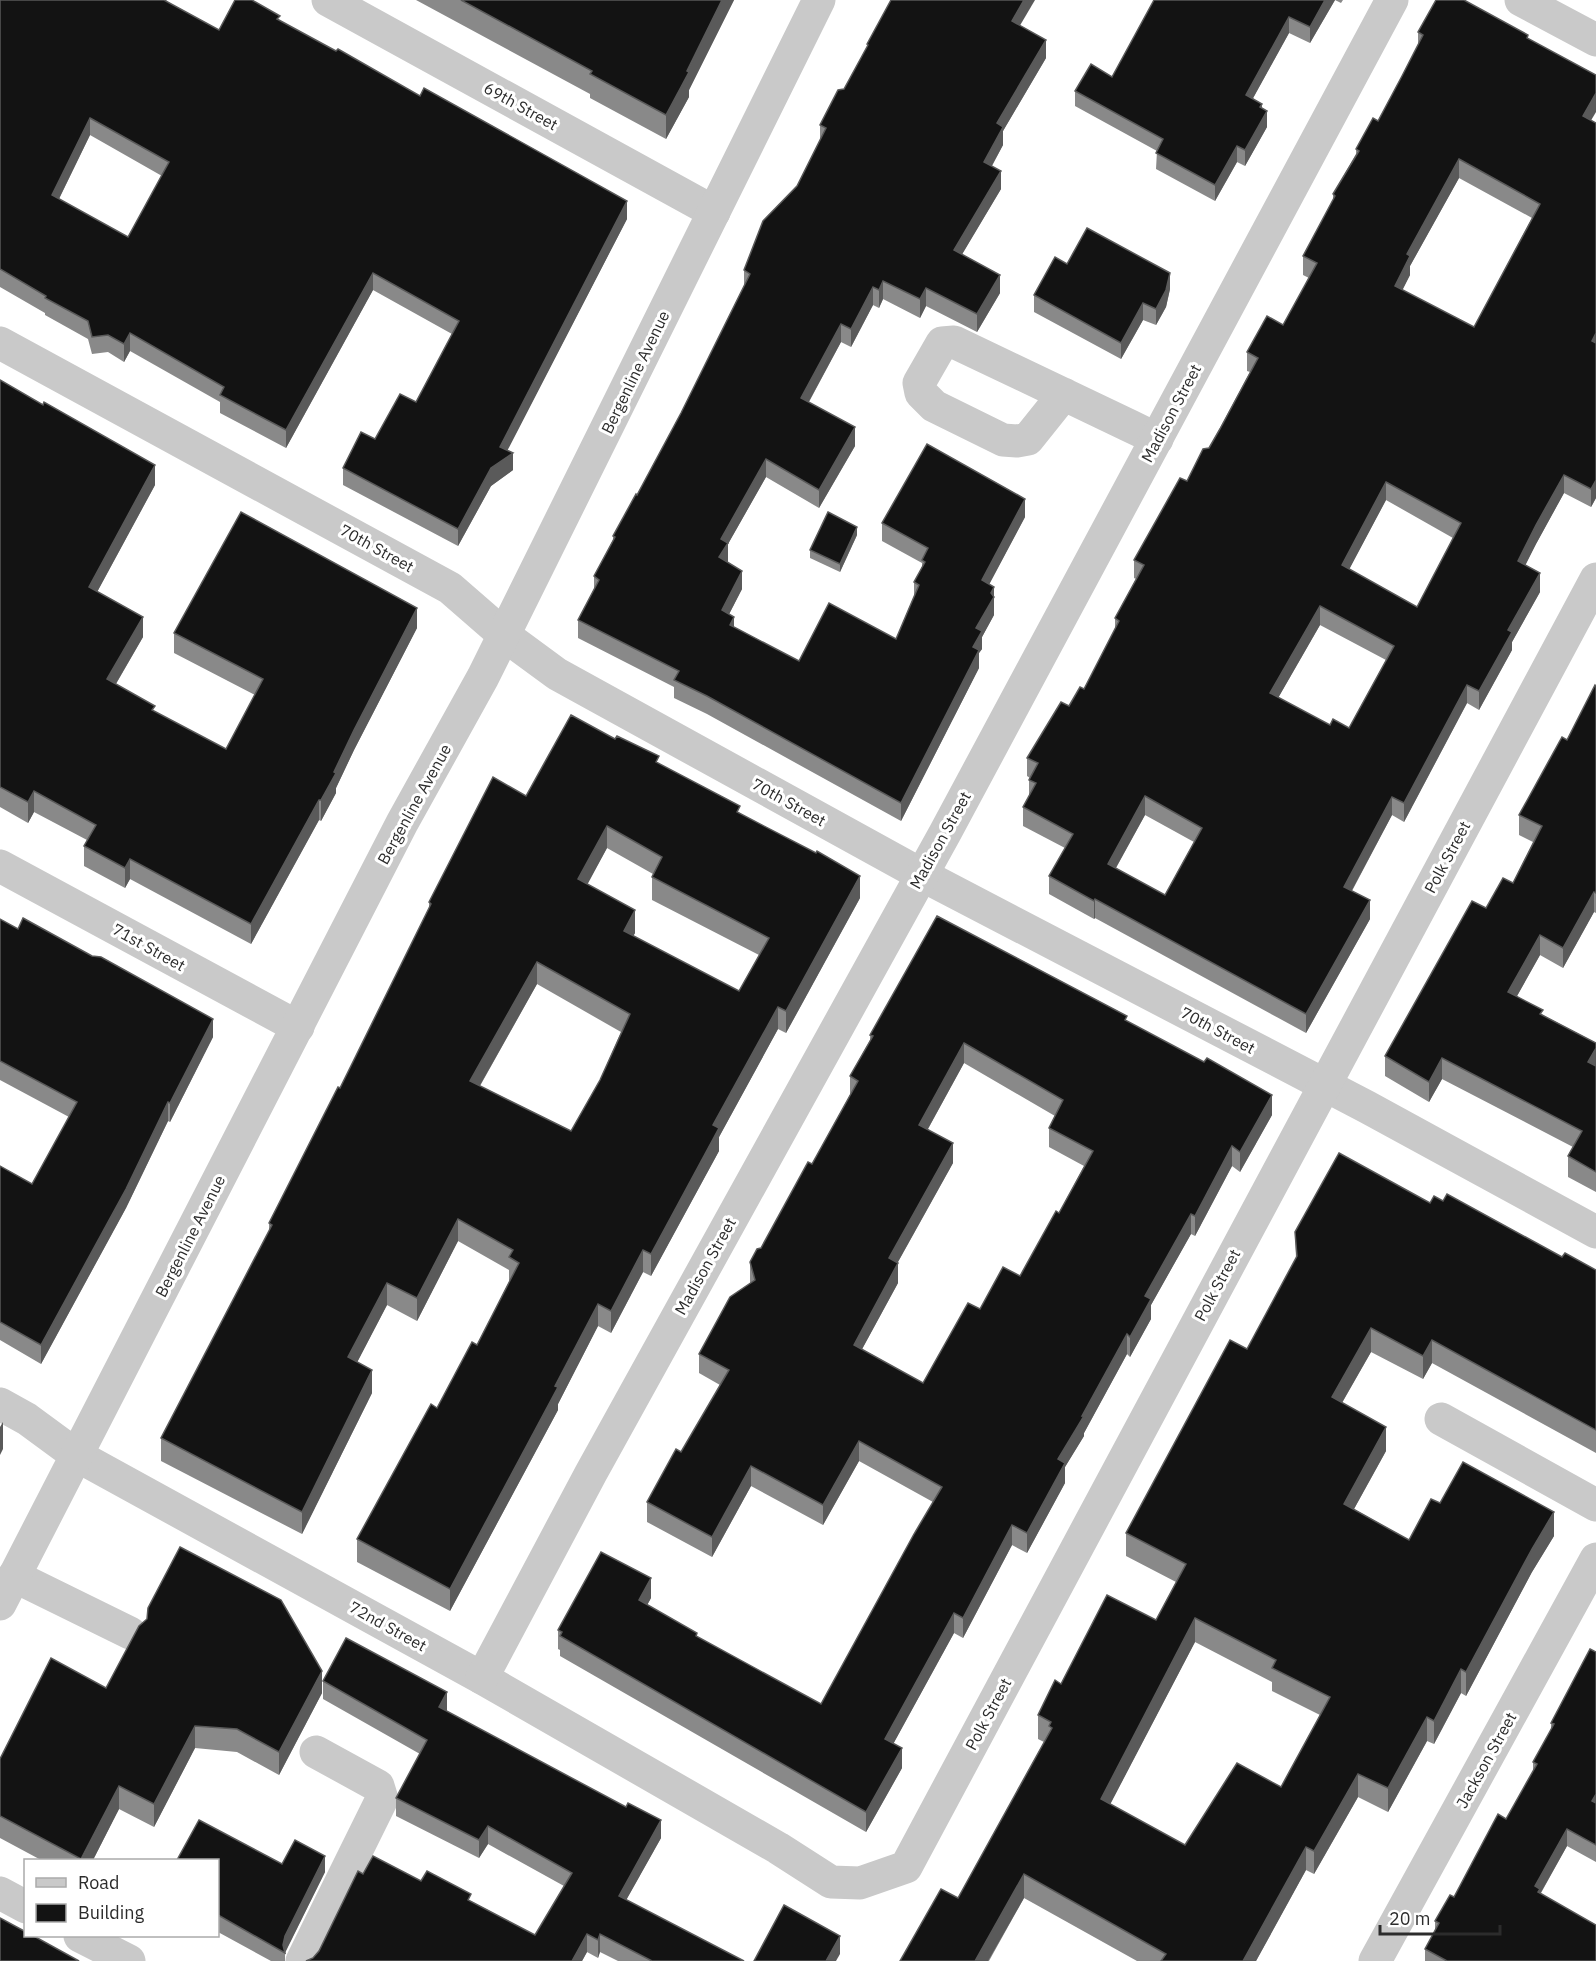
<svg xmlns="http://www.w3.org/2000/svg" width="1596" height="1961" font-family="'IBM Plex Sans',sans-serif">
<rect width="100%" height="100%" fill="#fff"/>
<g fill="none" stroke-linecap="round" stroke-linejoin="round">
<!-- minor -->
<g stroke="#c9c9c9" stroke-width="33">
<path d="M328 0 714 212"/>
<path d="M1521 0 1596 40"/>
<path d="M0 343 450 588 504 635 557 674 922 875 1367 1107 1596 1232"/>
<path d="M1064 394 1028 439 1017 441 1003 440 934 406 921 393 919 383 942 343 954 342 1130 426 1157 439"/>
<path d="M0 866 298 1027"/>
<path d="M0 1404 27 1419 76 1455 482 1678 778 1848 831 1882 860 1883 906 1867 1596 579"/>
<path d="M1441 1419 1596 1505"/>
<path d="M14 1576 130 1633"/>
<path d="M0 1604 402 823 483 677 819 0"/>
<path d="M482 1678 591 1473 945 833 1392 0"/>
<path d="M0 1893 26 1907"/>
<path d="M80 1936 129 1961"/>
<path d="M302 1961 382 1799 378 1786 316 1752"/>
<path d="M1375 1961 1596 1559"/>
</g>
</g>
<!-- wall -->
<g fill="#898989" fill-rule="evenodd">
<path d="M0 0H167L166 1 219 30 280 21 627 219 507 450 513 470 491 486 458 546 343 485V468L416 402 452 334 373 290 286 448 220 413V402L130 351 124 362 108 352 92 354 88 339 45 315V313L0 287ZM90 135 162 176 128 237 59 199Z"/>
<path d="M416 0H734L689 90V97L666 139 590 98V94Z"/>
<path d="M1154 0H1343L1341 3 1335 0 1310 43 1289 33 1253 98 1262 108 1267 127 1245 166 1237 162 1215 201 1156 169 1157 151 1075 106V91L1112 77Z"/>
<path d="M1020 26 1046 58 1003 131V145L992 166 1001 189 962 254 1000 293 977 332 926 306 920 318 883 299 879 308 873 305 851 347 841 342 809 402 855 446 819 508 766 477 728 544V562L742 589 729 614 734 627 799 661 896 639 914 596V582L922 567V563L882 541V523L1025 517 989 584 994 605V615L982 637V649L979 653V668L901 821 707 714 674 698V687L578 638V620L594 589V576L613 540V536L637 495 681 413 744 286V270L797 186 820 140V125L844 89 867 47V44Z"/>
<path d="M1418 32 1528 38 1591 120 1596 123V498L1591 507 1564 493 1536 544 1525 565 1540 592 1512 642V650L1479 710 1467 703 1404 822 1392 815 1352 891 1370 919 1306 1033 1095 918 1094 919 1049 894V876L1065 848 1023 826V807L1029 796V780L1030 778 1027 776V758L1084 689 1115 630V618L1136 579 1134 578V560L1209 448 1250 372 1247 371V352L1283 325 1309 278 1303 275V256L1333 200V194L1356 154V149L1378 121 1418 46ZM1459 178 1532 218 1474 327 1402 290 1410 275V266ZM1386 500 1453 538 1417 607 1349 569ZM1320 625 1386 660 1349 728 1330 725 1278 698ZM1145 815 1194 842 1165 895 1116 868Z"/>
<path d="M1067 264 1170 289 1166 307 1156 325 1143 320 1121 359 1034 312V295Z"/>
<path d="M0 380 155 485 97 592 143 637 116 684 155 712 226 749 255 695 174 653V633L417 628 354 750 336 788V793L321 821 319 820 251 944 130 879 125 888 84 866V846L87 840 34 812 28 823 0 807Z"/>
<path d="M857 535 840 572 810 558V550Z"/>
<path d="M1596 686V913L1594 912 1563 968 1540 955 1517 996 1543 1015 1596 1043V1192L1568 1177V1156L1573 1147 1442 1079 1429 1102 1385 1076V1056L1486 908 1513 883 1533 842 1519 835V815L1567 740Z"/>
<path d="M659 764 740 813 860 898 786 1033 778 1029 719 1137V1151L651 1276 643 1272 611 1333 598 1326 558 1404V1410L450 1611 357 1562V1539L437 1408 477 1345 510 1280H509V1270L458 1241 417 1321 387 1305 357 1362 372 1393 302 1534 161 1461V1438L269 1232V1223L340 1088 429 909V902L526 796ZM607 848 653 874 652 877V900L759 955 739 991 633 936 635 933 587 884ZM537 984 621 1032 600 1080 571 1131 480 1086Z"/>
<path d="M0 919 213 1037 170 1122 168 1121 126 1208 41 1364 0 1340V1166L32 1184 69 1117 0 1080Z"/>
<path d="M1127 1021 1272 1115 1240 1172 1232 1166 1195 1236 1191 1234 1151 1305V1319L1130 1357 1127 1354 1084 1433V1436L1065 1467V1483L1027 1553 1012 1545 963 1638 954 1633 893 1744 902 1768 866 1832 560 1656V1650L558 1649V1630L651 1598 647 1605 697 1637 821 1704 933 1502 859 1461 823 1525 751 1486 712 1557 647 1522V1502L681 1452 720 1385 699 1373V1354L750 1283V1262L761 1248 812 1164 850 1095V1076L870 1040V1035ZM964 1063 1055 1116 1049 1128V1147L1084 1166 1059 1213 1020 1276 980 1309 923 1383 862 1349 898 1283V1262L953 1163 928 1129Z"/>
<path d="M1430 1203 1596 1270V1453L1432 1363 1423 1379 1371 1352 1342 1403 1386 1451 1354 1509 1409 1540 1440 1503 1554 1536 1532 1572 1466 1696 1461 1693 1434 1744 1427 1741 1388 1812 1358 1797 1314 1874 1306 1870 1256 1961H1137L1024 1898 989 1961H900L958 1898 1044 1742 1038 1739V1715L1061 1684 1156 1620 1176 1582 1126 1556V1533L1247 1349 1296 1259 1295 1232ZM1195 1642 1272 1682V1691L1320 1715 1281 1787 1185 1845 1110 1804Z"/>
<path d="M1596 1652V1862L1567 1846 1541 1893 1596 1961H1425V1949L1435 1931V1921L1454 1897 1506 1819 1533 1772V1762L1551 1730V1723Z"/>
<path d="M323 1681 446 1711 661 1838 626 1900 744 1961H618L600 1952 598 1958 587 1952 582 1961H306L313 1958 319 1951 363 1874 421 1881 471 1901 535 1935 564 1886 488 1844 479 1858 396 1816V1798L420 1754 323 1699Z"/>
<path d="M106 1688 322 1693 279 1775 237 1752 195 1748 154 1827 119 1809 93 1860H41L0 1838V1759Z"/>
<path d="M218 1860 282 1864 325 1872 285 1952V1961H271L218 1932Z"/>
</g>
<!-- shaded-wall -->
<g fill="#5a5a5a">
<path d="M722 0H734L689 90V97L666 139V115Z"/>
<path d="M1024 0H1035L1012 39V21Z"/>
<path d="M1325 0H1335L1310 43V27Z"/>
<path d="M1289 17V33L1246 111V95Z"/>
<path d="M1046 40V58L1003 131V145L984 180V162L997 123Z"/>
<path d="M1596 93V112L1583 134V116Z"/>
<path d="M1262 104V119L1267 111V127L1245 166V150Z"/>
<path d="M90 118V135L52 213V195Z"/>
<path d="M1237 146V162L1215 201V185Z"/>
<path d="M1459 159V178L1410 266V275L1395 305V286L1407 254Z"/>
<path d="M1001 171V189L954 268V250Z"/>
<path d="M627 201V219L502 461 513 453V470L491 486 458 546V529Z"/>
<path d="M373 273V290L286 448V430Z"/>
<path d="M1170 273V289L1166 307 1156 325V309Z"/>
<path d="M1000 275V293L977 332V314Z"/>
<path d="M883 281V299L879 308V290Z"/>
<path d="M873 287V305L851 347V329Z"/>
<path d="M926 288V306L920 318V299Z"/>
<path d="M1143 303V320L1121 359V343Z"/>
<path d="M841 324V342L801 416V398Z"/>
<path d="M130 333V351L124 362V344Z"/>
<path d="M1596 333V352L1592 341Z"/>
<path d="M855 427V446L819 508V490Z"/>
<path d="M766 459V477L728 544V561L719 575V557L721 539Z"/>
<path d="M155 465V485L89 607V587Z"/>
<path d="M1564 475V493L1536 544 1518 580V561L1536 525Z"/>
<path d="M1596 480V498L1591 507V489Z"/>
<path d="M1386 482V500L1342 583V565Z"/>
<path d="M1025 499V517L982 598V580Z"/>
<path d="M857 527V535L840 572V564Z"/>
<path d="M742 571V589L722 628V610Z"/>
<path d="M1540 573V592L1512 642V650L1479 710V691L1508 630Z"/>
<path d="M994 587V615L982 637V649L979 653V668L901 821V803L973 647 976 628 991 593Z"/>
<path d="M1320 606V625L1270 712V693Z"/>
<path d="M417 608V628L354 750 336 788V793L321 821V800L354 730Z"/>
<path d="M143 617V637L107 699V679Z"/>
<path d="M734 617V635L730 625Z"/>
<path d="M1467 685V703L1404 822V803Z"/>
<path d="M34 791V812L28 823V802Z"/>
<path d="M1145 796V815L1108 882V864Z"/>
<path d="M1392 797V815L1344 905V887Z"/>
<path d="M319 800V820L251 944V924Z"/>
<path d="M607 826V848L578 902V879Z"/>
<path d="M130 859V879L125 888V868Z"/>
<path d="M860 876V898L786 1033V1011Z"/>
<path d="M1594 892V912L1563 968V948Z"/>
<path d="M1095 899V918L1094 919V901Z"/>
<path d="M1370 900V919L1306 1033V1014Z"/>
<path d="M635 910V933L624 953V931Z"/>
<path d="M1540 935V955L1508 1012V992Z"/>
<path d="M537 962V984L470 1103V1081Z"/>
<path d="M778 1007V1029L719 1137V1151L651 1276V1254L713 1125Z"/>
<path d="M213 1019V1037L170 1122V1103Z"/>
<path d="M964 1043V1063L919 1145V1125Z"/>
<path d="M1596 1048V1068L1588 1062Z"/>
<path d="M1442 1058V1079L1429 1102V1082Z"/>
<path d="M1272 1095V1115L1240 1172V1152Z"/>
<path d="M168 1102V1121L126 1208 41 1364V1345Z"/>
<path d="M953 1143V1163L889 1278V1258Z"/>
<path d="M1232 1146V1166L1195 1236V1216Z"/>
<path d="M1191 1214V1234L1151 1305V1319L1130 1357V1337L1145 1296Z"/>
<path d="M458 1219V1241L417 1321V1298Z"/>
<path d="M643 1250V1272L611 1333V1311Z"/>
<path d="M898 1263V1283L854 1364V1345Z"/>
<path d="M387 1283V1305L348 1380V1357Z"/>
<path d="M598 1304V1326L558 1404V1410L450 1611V1589Z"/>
<path d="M1371 1328V1352L1332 1420V1397Z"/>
<path d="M1127 1334V1354L1084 1433V1436L1065 1467V1483L1027 1553V1533L1058 1459Z"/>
<path d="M1432 1340V1363L1423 1379V1356Z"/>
<path d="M372 1370V1393L302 1534V1512Z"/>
<path d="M3 1422V1449L0 1455V1427Z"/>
<path d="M1386 1427V1451L1344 1527V1504Z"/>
<path d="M859 1441V1461L823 1525V1505Z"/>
<path d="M751 1466V1486L712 1557V1537Z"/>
<path d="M1554 1512V1536L1532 1572 1466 1696V1672L1532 1549Z"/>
<path d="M1012 1525V1545L963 1638V1618Z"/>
<path d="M651 1578V1598L639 1620V1600Z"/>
<path d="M954 1613V1633L885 1759V1739Z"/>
<path d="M1195 1618V1642L1101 1822V1799Z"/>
<path d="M1461 1669V1693L1434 1744V1721Z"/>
<path d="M322 1671V1693L279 1775V1752Z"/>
<path d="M447 1692V1710L439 1725V1707Z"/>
<path d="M1427 1717V1741L1388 1812V1788Z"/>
<path d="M195 1726V1748L154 1827V1804Z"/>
<path d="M902 1748V1768L866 1832V1812Z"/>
<path d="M1358 1774V1797L1314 1874V1851Z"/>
<path d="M119 1786V1809L93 1860H81Z"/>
<path d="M1596 1794V1812L1592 1801Z"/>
<path d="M661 1820V1838L619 1913V1896Z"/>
<path d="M488 1826V1844L479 1858V1840Z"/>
<path d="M1567 1829V1846L1540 1894 1535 1886Z"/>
<path d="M1306 1847V1870L1256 1961H1243Z"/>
<path d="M325 1856V1872L285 1953 283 1945 285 1936Z"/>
<path d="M1024 1874V1898L988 1961H975Z"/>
<path d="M587 1934V1952L582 1961H572Z"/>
<path d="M600 1934V1952L598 1958V1940Z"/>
<path d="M840 1936V1954L836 1961H826Z"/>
</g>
<!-- building -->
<g fill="#131313" stroke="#5a5a5a" stroke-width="1.5" fill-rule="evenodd">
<path d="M0 0H164L219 30 235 0H252L280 16 277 19 336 51 338 49 420 96 424 88 627 201 500 447 513 453 491 468 458 529 343 468 361 432 375 439 400 394 416 402 459 321 373 273 286 430 220 395 224 387 130 333 124 344 108 335 92 337 88 321 45 298 46 296 0 269ZM90 118 169 162 128 237 52 195Z"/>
<path d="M461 0H722L687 71 689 72 666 115 590 74 592 71Z"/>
<path d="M891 0H1024L1012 21 1046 40 997 123 1003 127 984 162 1001 171 954 250 1000 275 977 314 926 288 920 299 883 281 879 290 873 287 851 329 841 324 801 398 855 427 819 490 766 459 721 539 728 543 719 557 742 571 722 610 734 617 730 625 799 661 829 603 896 639 919 585 914 582 925 562 922 560 928 548 882 523 927 444 1025 499 982 580 994 587 991 593 994 597 976 628 982 631 973 647 979 650 901 803 707 696 674 680 679 671 578 620 599 580 594 576 615 537 613 536 636 494 637 495 681 413 750 274 744 270 763 221 797 186 826 128 820 125 838 90 844 89 868 45 867 44Z"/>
<path d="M1154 0H1325L1310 27 1289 17 1246 95 1262 104 1260 107 1267 111 1245 150 1237 146 1215 185 1156 153 1163 139 1075 91 1091 64 1112 77Z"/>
<path d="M1436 0H1464L1528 35 1527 38 1596 75V93L1583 116 1596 123V333L1592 341 1596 343V480L1591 489 1564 475 1536 525 1518 561 1540 573 1508 630 1512 632 1479 691 1467 685 1404 803 1392 797 1344 887 1370 900 1306 1014 1095 899 1094 901 1049 876 1073 834 1023 807 1036 783 1029 780 1038 763 1027 758 1061 702 1069 706 1080 687 1084 689 1119 621 1115 618 1144 565 1134 560 1180 478 1187 481 1203 449 1209 448 1220 429 1258 358 1247 352 1267 316 1283 325 1317 263 1303 256 1335 196 1333 194 1359 151 1356 149 1373 118 1378 121 1402 76 1423 35 1418 32ZM1459 159 1540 204 1474 327 1395 286 1410 256 1407 254ZM1386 482 1461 523 1417 607 1342 565ZM1320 606 1394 646 1349 728 1333 719 1330 725 1270 693ZM1145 796 1202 828 1165 895 1108 864Z"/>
<path d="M1087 228 1170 273 1166 290 1156 309 1143 303 1121 343 1034 295 1055 257 1067 264Z"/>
<path d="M0 380 43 405 44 402 155 465 89 587 143 617 107 679 155 706 152 710 226 749 263 679 174 633 241 512 417 608 354 730 334 772 336 773 321 800H319L251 924 130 859 125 868 84 846 96 825 34 791 28 802 0 787Z"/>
<path d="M828 512 857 527 840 564 810 550Z"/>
<path d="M1595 685 1596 686V893L1594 892 1563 948 1540 935 1508 992 1543 1010 1540 1014 1596 1043V1048L1588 1062 1596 1066V1172L1568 1156 1582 1131 1442 1058 1429 1082 1385 1056 1472 901 1486 908 1503 878 1513 883 1542 826 1519 815 1562 737 1567 740Z"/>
<path d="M571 715 615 739 617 736 659 756 656 762 740 806 737 812 816 853 817 851 860 876 786 1011 778 1007 713 1125 719 1128 651 1254 643 1250 611 1311 598 1304 555 1386 558 1387 450 1589 357 1539 431 1404 437 1408 472 1342 477 1345 519 1263 509 1257 513 1250 458 1219 417 1298 387 1283 348 1357 372 1370 302 1512 161 1438 272 1225 269 1223 338 1087 340 1088 431 904 429 902 493 777 526 796ZM607 826 662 857 652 877 769 938 739 991 624 931 635 910 578 879ZM537 962 630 1014 600 1080 571 1131 470 1081Z"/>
<path d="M937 916 1127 1016 1125 1020 1204 1062 1207 1058 1272 1095 1240 1152 1232 1146 1195 1216 1191 1214 1145 1296 1151 1299 1130 1337 1127 1334 1082 1416H1084L1058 1459 1065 1463 1027 1533 1012 1525 963 1618 954 1613 885 1739 902 1748 866 1812 560 1636 562 1632 558 1630 601 1552 651 1578 639 1600 697 1633 696 1636 821 1704 914 1534 942 1487 859 1441 823 1505 751 1466 712 1537 647 1502 676 1449 681 1452 729 1370 699 1354 730 1297 755 1280 750 1262 757 1249 761 1248 808 1162 812 1164 858 1081 850 1076 873 1036 870 1035ZM964 1043 1063 1100 1049 1128 1093 1151 1059 1213 1056 1211 1020 1276 1003 1267 980 1309 968 1303 923 1383 854 1345 898 1263 889 1258 953 1143 919 1125Z"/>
<path d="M23 918 92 956 101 957 213 1019 170 1103 168 1102 126 1189 41 1345 0 1322V1166L32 1184 77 1102 0 1061V919L18 929Z"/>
<path d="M1339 1153 1430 1203 1434 1196 1443 1201 1447 1194 1562 1257 1565 1253 1596 1270V1430L1432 1340 1423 1356 1371 1328 1332 1397 1386 1427 1344 1504 1409 1540 1431 1499 1440 1503 1463 1462 1554 1512 1532 1549 1466 1672 1461 1669 1434 1721 1427 1717 1388 1788 1358 1774 1314 1851 1306 1847 1243 1961H1161L1166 1954 1024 1874 975 1961H900L941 1889 958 1898 1052 1728 1049 1726 1051 1722 1038 1715 1055 1680 1061 1684 1107 1595 1156 1620 1186 1564 1126 1533 1230 1340 1247 1349 1297 1256 1295 1232ZM1195 1618 1276 1660 1272 1668 1330 1697 1281 1787 1237 1763 1185 1845 1101 1799Z"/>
<path d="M180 1547 281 1600 322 1671 279 1752 237 1729 195 1726 154 1804 119 1786 81 1859 0 1816V1759L51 1658 106 1688 139 1626 147 1619 148 1608Z"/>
<path d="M346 1638 447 1692 439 1707 626 1807 628 1803 661 1820 619 1896 744 1961H652L600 1934 598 1940 587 1934 572 1961H306L313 1958 319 1951 358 1871 363 1874 373 1856 421 1881 427 1871 471 1894 468 1900 535 1935 572 1873 488 1826 479 1840 396 1798 427 1740 323 1681Z"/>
<path d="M1590 1649 1596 1652V1794L1592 1801 1596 1803V1845L1567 1829 1535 1886 1540 1889 1538 1892 1596 1925V1961H1447L1425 1949 1439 1923 1435 1921 1450 1895 1454 1897 1498 1814 1506 1819 1537 1764 1533 1762 1554 1724 1551 1723Z"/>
<path d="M199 1820 282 1864 295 1840 325 1856 285 1936 283 1945 285 1953 218 1915V1860H177Z"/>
<path d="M784 1905 840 1936 826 1961H754Z"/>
<path d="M0 1918 26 1932V1935H32L79 1961H0Z"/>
</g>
<g text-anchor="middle" stroke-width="6" stroke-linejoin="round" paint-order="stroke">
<!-- street labels -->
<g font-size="16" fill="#2c2c2c" stroke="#fff">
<text transform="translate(521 106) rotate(29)" y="6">69th Street</text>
<text transform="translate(635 372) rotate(-64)" y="6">Bergenline Avenue</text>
<text transform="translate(1171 413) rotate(-62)" y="6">Madison Street</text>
<text transform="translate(377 548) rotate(29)" y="6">70th Street</text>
<text transform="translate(789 802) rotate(29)" y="6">70th Street</text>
<text transform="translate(414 804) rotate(-61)" y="6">Bergenline Avenue</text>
<text transform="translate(940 840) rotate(-61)" y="6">Madison Street</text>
<text transform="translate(1447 857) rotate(-62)" y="6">Polk Street</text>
<text transform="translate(149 947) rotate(29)" y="6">71st Street</text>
<text transform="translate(1218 1030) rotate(28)" y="6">70th Street</text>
<text transform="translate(190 1236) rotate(-63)" y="6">Bergenline Avenue</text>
<text transform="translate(705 1266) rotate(-61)" y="6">Madison Street</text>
<text transform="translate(1217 1285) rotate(-62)" y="6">Polk Street</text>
<text transform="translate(388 1626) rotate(29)" y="6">72nd Street</text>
<text transform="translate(988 1714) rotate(-62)" y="6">Polk Street</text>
<text transform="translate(1486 1760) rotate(-61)" y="6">Jackson Street</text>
</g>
</g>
<!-- legend -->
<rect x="24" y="1859" width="195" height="78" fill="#ffffff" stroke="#ababab" stroke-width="1.5"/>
<rect x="36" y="1878" width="30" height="9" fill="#c9c9c9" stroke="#ababab" stroke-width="1.5"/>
<text x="78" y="1889" font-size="18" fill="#2c2c2c">Road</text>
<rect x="36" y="1904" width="30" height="18" fill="#131313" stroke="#ababab" stroke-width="1.5"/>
<text x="78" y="1919" font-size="18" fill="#2c2c2c">Building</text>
<!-- scale -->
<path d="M1380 1925v9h120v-9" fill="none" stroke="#2c2c2c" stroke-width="3"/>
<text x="1389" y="1925" font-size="18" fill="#2c2c2c" stroke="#ffffff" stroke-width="4.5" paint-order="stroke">20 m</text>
</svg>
